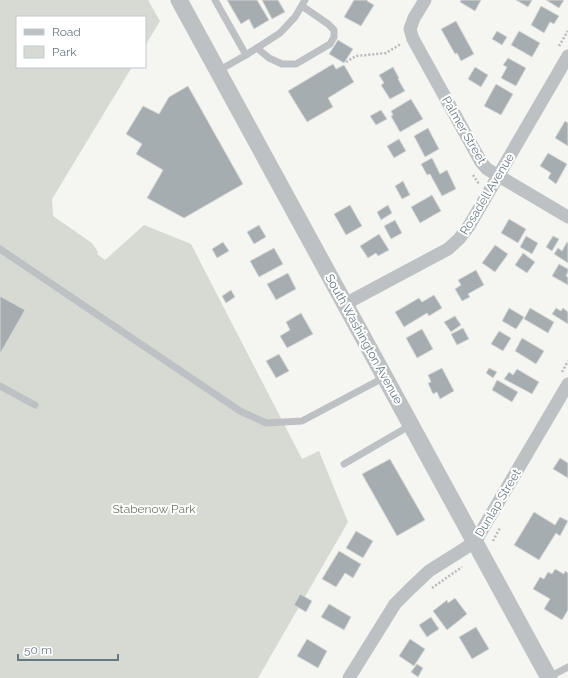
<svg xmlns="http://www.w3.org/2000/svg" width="568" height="678" font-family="Raleway,sans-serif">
<rect width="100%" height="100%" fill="#f5f5f2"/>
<!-- green -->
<path fill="#d6dad2" d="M0 0H148L160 21 145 46V17H17V67H132L52 199 53 216 92 243 98 252 97 254 105 260 144 225 191 244 302 459 319 451 348 522 258 678H0Z"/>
<!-- building -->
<g fill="#a5adb1" stroke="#d7d7d5">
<path d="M227 0H257L269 20 254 29 249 19 241 24Z"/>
<path d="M262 0H278L285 12 272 19Z"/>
<path d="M354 0H368L367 1 374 5 361 26 344 17Z"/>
<path d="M461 0H481L475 11 460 2Z"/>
<path d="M516 0H532L528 7Z"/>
<path d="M546 0H564L559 8Z"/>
<path d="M541 6 559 16 554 24 550 22 544 33 531 25Z"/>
<path d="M456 21 474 54 461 61 457 53 455 54 441 29Z"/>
<path d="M497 31 507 37 502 45 492 39Z"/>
<path d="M519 31 540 43 532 57 511 45Z"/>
<path d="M338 40 353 49 344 63 329 54Z"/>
<path d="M508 58 526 68 516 86 501 78 507 67 503 65Z"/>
<path d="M333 64 336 69 344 65 354 82 328 98 333 107 307 122 288 91Z"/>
<path d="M393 67 399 78 398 79 405 91 390 99 381 85 384 83 379 75Z"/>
<path d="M475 67 488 75 481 87 468 79Z"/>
<path d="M496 84 513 94 501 115 484 106Z"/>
<path d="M188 86 243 184 184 218 147 198 163 170 136 154 142 144 126 134 143 106 159 114 169 97Z"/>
<path d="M411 99 423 119 400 132 391 116 393 115 391 111Z"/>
<path d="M381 110 387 119 376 125 370 116Z"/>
<path d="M565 121 568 123V146L555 138Z"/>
<path d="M428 128 439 149 425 157 414 136Z"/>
<path d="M399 139 406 151 394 158 387 146Z"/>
<path d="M548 153 567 164 556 184 548 178 551 173 540 166Z"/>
<path d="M432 158 440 174 447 170 456 189 442 196 430 174 427 175 421 164Z"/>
<path d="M403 181 410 195 402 199 395 186Z"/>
<path d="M432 195 441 211 420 223 411 207Z"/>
<path d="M350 205 362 226 346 235 334 214Z"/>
<path d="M388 205 392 213 381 220 377 212Z"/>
<path d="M509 219 526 229 518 243 501 233Z"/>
<path d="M395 220 402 233 391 239 384 226Z"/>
<path d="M259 225 266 237 254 244 247 232Z"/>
<path d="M379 234 389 250 378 256 376 253 368 258 360 246Z"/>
<path d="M526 236 538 243 532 254 520 247Z"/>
<path d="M553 236 559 239 552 251 546 247Z"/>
<path d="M223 242 229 251 217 258 212 249Z"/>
<path d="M567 242 568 243V263L554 254 558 248 562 251Z"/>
<path d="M495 245 508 254 495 272 482 263Z"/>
<path d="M274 248 283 264 259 277 250 261Z"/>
<path d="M523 253 535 262 527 273 515 265Z"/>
<path d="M559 264 568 269V272L566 276 568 277V285L552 276Z"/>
<path d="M476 270 484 285 468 294 470 297 462 301 455 289 461 285 458 280Z"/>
<path d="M288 273 296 289 276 300 267 284Z"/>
<path d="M231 290 235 297 226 303 222 296Z"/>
<path d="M434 295 442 308 429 316 427 313 404 327 395 312 419 298 422 302Z"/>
<path d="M0 296 25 310 0 354Z"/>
<path d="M509 308 524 317 516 329 502 321Z"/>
<path d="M530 308 554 322 548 333 524 319Z"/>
<path d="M556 308 561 311 563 308 568 312V324L552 314Z"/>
<path d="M301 313 313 334 287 348 280 336 290 330 286 322Z"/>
<path d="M455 316 461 325 451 332 444 322Z"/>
<path d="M463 328 469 339 457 345 451 334Z"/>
<path d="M422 329 433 349 417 358 406 338Z"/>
<path d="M499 331 511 338 503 351 491 344Z"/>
<path d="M522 338 544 351 536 364 515 351Z"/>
<path d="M279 354 289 371 276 378 266 361Z"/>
<path d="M442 368 454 391 440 399 437 392 433 394 428 383 431 382 428 375Z"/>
<path d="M489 368 497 372 493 378 486 373Z"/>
<path d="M517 369 539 382 532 394 504 379 509 372 513 375Z"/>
<path d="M497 380 518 392 512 402 492 390Z"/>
<path d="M560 458 568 463V478L553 469Z"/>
<path d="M390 459 425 520 397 536 362 474Z"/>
<path d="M534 512 555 525 560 517 568 521 560 536 556 533 539 560 514 545Z"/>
<path d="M356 531 373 541 363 558 346 548Z"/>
<path d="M339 551 361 564 353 578 345 573 336 587 322 579Z"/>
<path d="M555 569 564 574 565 571 568 573V610L562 620 544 609 550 599 533 589 540 577 544 579 548 572 552 574Z"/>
<path d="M300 594 312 601 306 612 294 605Z"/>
<path d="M455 598 467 614 447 630 433 611 447 600 448 603Z"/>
<path d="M329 604 351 617 344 630 321 617Z"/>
<path d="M431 617 439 629 427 637 419 625Z"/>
<path d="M476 627 489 649 472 659 459 637Z"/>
<path d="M307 639 327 651 318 668 297 656Z"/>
<path d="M410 639 425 649 414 666 399 656Z"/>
<path d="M417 664 423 668 418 677 411 672Z"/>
</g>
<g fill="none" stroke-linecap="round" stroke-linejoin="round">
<!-- path -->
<g stroke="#b7babc" stroke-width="2.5" stroke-dasharray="2 2" stroke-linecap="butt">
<path d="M559 46 568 31"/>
<path d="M346 62 356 56 386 53 401 44"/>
<path d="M473 175 479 184"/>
<path d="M562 372 568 361"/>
<path d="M493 541 500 528"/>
<path d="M432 588 462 567"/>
</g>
<!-- service -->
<g stroke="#bdc1c4" stroke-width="7">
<path d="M215 0 246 55"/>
<path d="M257 48 269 58 282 64H296L330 44 334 37V30L328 24 302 6"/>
<path d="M218 71 246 55 280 33 295 17 305 0"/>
<path d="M0 249 240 411 266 423 302 421 385 377"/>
<path d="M0 386 35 405"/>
<path d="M344 464 411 425"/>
<path d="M549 677 568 667"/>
</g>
<!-- minor -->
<g stroke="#bdc1c4" stroke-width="13">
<path d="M425 0 414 18 410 29 413 39 481 162 487 169 568 217"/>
<path d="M345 304 448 249 459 239 469 226 568 56"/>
<path d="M349 678 395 604 411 588 429 571 475 542 568 384"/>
</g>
<!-- tertiary -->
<path stroke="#bdc1c4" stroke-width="17" d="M179 0 549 678"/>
</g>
<g text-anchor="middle" stroke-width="4" stroke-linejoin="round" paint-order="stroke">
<!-- street labels -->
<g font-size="12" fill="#677881" stroke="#fff">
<text transform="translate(464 130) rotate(60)" y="4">Palmer Street</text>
<text transform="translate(487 194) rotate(-59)" y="4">Rosadell Avenue</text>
<text transform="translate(364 339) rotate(61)" y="4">South Washington Avenue</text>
<text transform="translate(498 503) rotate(-59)" y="4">Dunlap Street</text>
</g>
<!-- park labels -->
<g font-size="12" fill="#6c7865" stroke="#fff">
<text x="154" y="513">Stabenow Park</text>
</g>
</g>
<!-- legend -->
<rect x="16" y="16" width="130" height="52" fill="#ffffff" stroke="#c2c9cd"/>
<rect x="24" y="29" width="20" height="6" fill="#bdc1c4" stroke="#c2c9cd"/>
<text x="52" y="36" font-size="12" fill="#677881">Road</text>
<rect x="24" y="46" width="20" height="12" fill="#d6dad2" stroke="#c2c9cd"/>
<text x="52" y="56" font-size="12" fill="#677881">Park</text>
<!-- scale -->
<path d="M18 654v6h100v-6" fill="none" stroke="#677881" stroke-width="2"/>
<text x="24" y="654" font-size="12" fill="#677881" stroke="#ffffff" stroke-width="3" paint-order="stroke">50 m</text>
</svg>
